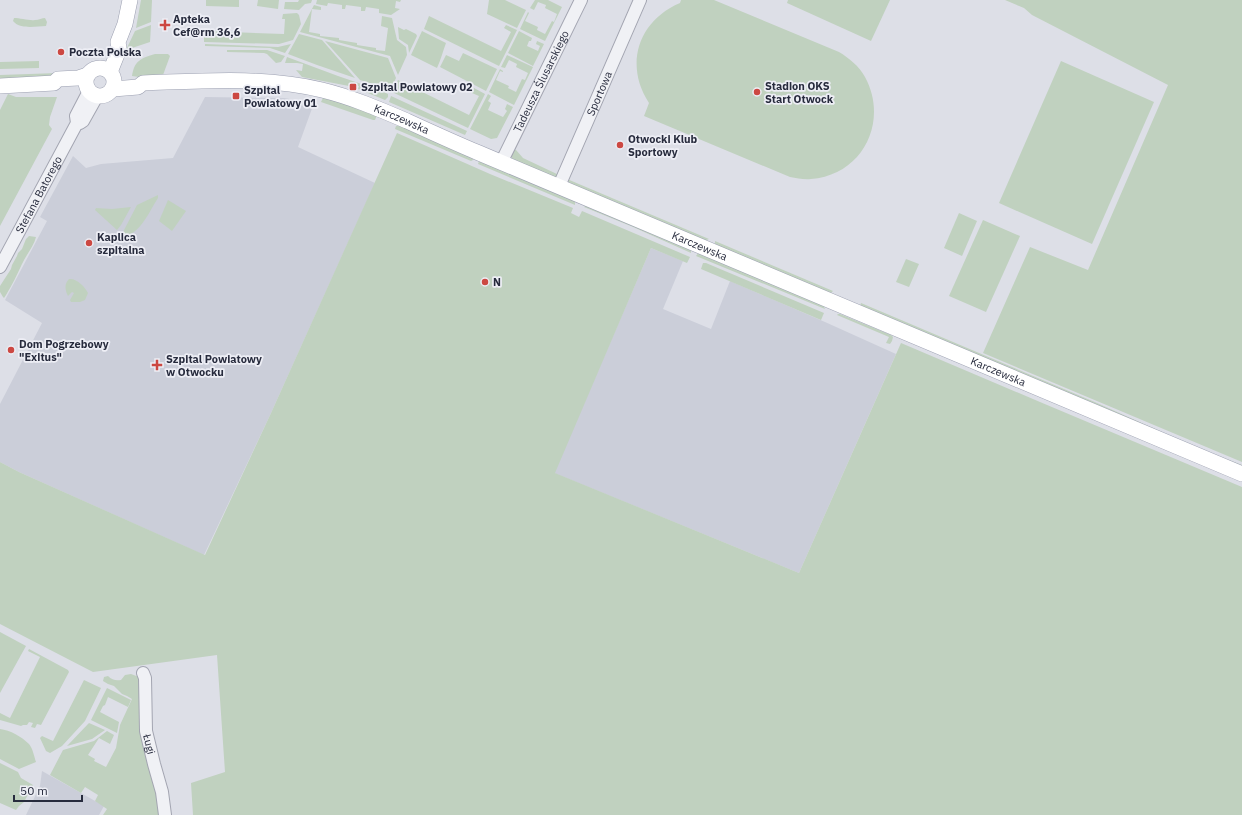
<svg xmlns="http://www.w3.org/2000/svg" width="1242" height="815" font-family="'IBM Plex Sans',sans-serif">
<rect width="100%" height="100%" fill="#dddfe7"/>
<!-- built -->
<g fill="#cbced9">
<path d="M205 97 284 98 314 103 298 147 375 183 271 413 204 555 19 472 0 462V404L42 323 5 300 47 221 40 217 73 156 86 168 101 164 173 158Z"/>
<path d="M651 248 683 261 663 309 711 329 730 281 825 322 896 354 799 573 554 473Z"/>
<path d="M42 771 104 806 99 815H26L40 786Z"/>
</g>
<!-- green -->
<g fill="#c0d1bf">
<path d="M141 0H152L151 22 136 28Z"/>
<path d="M206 0H239V7L206 6Z"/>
<path d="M258 0H279L278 9 257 6Z"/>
<path d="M299 0H312L311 3 305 4 299 10 284 9 285 2H298Z"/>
<path d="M317 0H401L400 2 396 1 395 8 400 9 391 15 379 13V9L366 7 365 11H361V7L346 5 345 9H342V5L328 3 327 6 316 4Z"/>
<path d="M489 0H505L526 10 517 28 487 14Z"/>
<path d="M535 0H548L562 7 545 41 520 29 528 12 529 13 525 21 538 27 537 30 545 34 552 21 554 22 557 14 545 8 546 5 538 2 534 10 530 8Z"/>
<path d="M681 0H714L839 52C849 58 859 66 865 77 889 121 863 175 811 179 804 180 797 178 790 177L644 116 649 103C624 65 638 21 680 3Z"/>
<path d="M788 0H890L871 41 787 3Z"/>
<path d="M1005 0H1242V462L983 353 1030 247 1088 270 1168 85 1032 15 1024 8Z"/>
<path d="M314 5 321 7V10L312 9 309 32 320 34V36L339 38V40L357 43V45L376 48V50L385 51 388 28 381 26 382 16 392 18 397 40 406 47 407 55 398 75 390 56 300 32Z"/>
<path d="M297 13 299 15 301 24 293 40 279 44 204 42V31L284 34 285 19H282L283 14Z"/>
<path d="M429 16 501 51 511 32 504 28 506 25 517 30 499 66 424 29Z"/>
<path d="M14 18C20 18 30 21 35 20 39 20 42 18 45 18L47 22 46 26C37 26 20 30 13 21Z"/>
<path d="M151 25 150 42 126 50 135 31Z"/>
<path d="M398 27 404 30 406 29 416 34 417 36 409 53 408 45 399 39Z"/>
<path d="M422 31 446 43C443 51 441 59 437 68L411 55Z"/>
<path d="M519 31 532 38 531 41H529L527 46 538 51 540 46 536 44 537 41 544 44 533 66 508 53Z"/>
<path d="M299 34 322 40 355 78 317 65 288 54Z"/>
<path d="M325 41 388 58 396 78 390 91 376 85 360 80Z"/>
<path d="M205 44 278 47 291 44 285 53 270 48 205 46Z"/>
<path d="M227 50H267L285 56 281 62 276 63 267 54 264 53 227 52Z"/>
<path d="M463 53 497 69 486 91 440 67 446 55 459 61Z"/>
<path d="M155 54H168L170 56 163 75 146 78 132 76C134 61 141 58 155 54Z"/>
<path d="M507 55 533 67 514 105 489 92 500 69 503 71V72L500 71 496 80 509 86 508 88 516 92 522 79 525 80 528 73 516 67 517 64 509 60 505 68 501 67Z"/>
<path d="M287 57 338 76 379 90 388 94V97L385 100 358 89 359 86 350 83 349 86 302 77 296 70 302 71 303 64 297 63H285Z"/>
<path d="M39 61V68L0 69V62Z"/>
<path d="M1061 61 1154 102 1092 244 999 203Z"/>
<path d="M58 73 62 75 0 81V75Z"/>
<path d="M398 80 469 115 479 96 472 93 474 88 485 94 468 128 392 92Z"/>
<path d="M8 94 16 97H57L50 117 49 125 52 129 0 226V110Z"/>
<path d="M488 94 491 96 488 101 491 103 488 110 503 117 507 111 505 109 507 104 513 107 497 138 491 139 470 129Z"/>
<path d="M391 96 467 131 465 135 389 102Z"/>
<path d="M325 97 377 115 375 120H373L321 102 323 98Z"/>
<path d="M396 126H402L475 157 473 160 471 161 395 129Z"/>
<path d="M397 133 490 174 573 208 571 213 579 217 582 211 690 257 687 263 651 248 555 473 799 573 901 343 1040 402 1242 487V815H193L191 783 225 772 217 655 93 672 0 624V462L19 472 205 555 271 413Z"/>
<path d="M513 149 516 150 523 158 559 175 554 178 513 161 511 154Z"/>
<path d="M480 159 575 200V205L478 164Z"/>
<path d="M567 179 709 239 704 241 567 184Z"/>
<path d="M158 195V198C151 208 138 240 122 234L137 205Z"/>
<path d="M168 200 186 211 172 231 159 221Z"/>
<path d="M586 205 691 249V253L633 227 584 207Z"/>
<path d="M131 207 121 225 117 230 95 210 96 208 112 209Z"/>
<path d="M959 213 977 221 962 256 944 248Z"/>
<path d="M983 220 1020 236 986 312 949 296Z"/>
<path d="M29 236 36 237C34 246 26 255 22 264 17 275 12 285 6 295L4 298 3 297 0 292V286L11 269 12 265 17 256 18 253 22 249 26 239Z"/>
<path d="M715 241 833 291 830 294 715 248Z"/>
<path d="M699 252 823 304 825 309 696 256Z"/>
<path d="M906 259 919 264 909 287 896 282Z"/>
<path d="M703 263H706L824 313 821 320 701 269Z"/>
<path d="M69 279C77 278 85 287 88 293L85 300 80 302H71L70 300 74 293 72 292 68 296C65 290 64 284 69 279Z"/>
<path d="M861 303 1097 403 1202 450 1242 465V469L859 309Z"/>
<path d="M838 314H840L891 335 893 337 892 341 890 344 886 343 889 337 837 315Z"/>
<path d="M0 632 26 646 0 693Z"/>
<path d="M29 649 68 670 69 672 41 725 37 724 35 728 31 727 33 723 29 722 27 725H23L21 726 0 720V713L10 718 40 657 28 651Z"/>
<path d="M131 674 139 677 143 709 144 750 148 760 162 815H103L107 809 95 801 98 795 85 787 81 793 50 775 63 750 94 741 107 731 114 735 110 744 99 738 88 755 95 759 94 761 106 767 116 748 120 725 132 699 127 696 122 694 114 686 108 684 103 681 104 677 108 676C112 680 116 681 121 680L125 675Z"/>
<path d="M84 680 101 688 85 721 62 746 50 753 46 751 40 738 42 736 53 741Z"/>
<path d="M107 688 131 700 128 707 108 697 105 705 103 706 100 712 119 722 117 733 91 720Z"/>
<path d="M89 723 105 730 92 739 67 746Z"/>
<path d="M0 729C10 730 22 737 29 744 33 749 34 756 36 762L19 769 0 759Z"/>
<path d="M0 763 18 772 21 778 33 785 24 802 19 806 16 810 0 803Z"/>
</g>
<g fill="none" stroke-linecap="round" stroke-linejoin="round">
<defs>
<g id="minor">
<path d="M80 123 83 121 97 96"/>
<path id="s1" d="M501 163 581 0"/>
<path id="s2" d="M559 186 640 0"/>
<path id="s3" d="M0 267 77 123 76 116 89 91"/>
<path id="s4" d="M143 673 145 678 146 731 154 764 162 792 165 815"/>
</g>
<g id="major">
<circle cx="100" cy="82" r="14"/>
<path d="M110 72 118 52 119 48 118 42 125 24 130 0"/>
<path d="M0 86 54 83 58 79 78 78 87 75"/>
<path id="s5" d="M113 89 138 87 143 83C202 81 264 76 322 90 351 97 379 109 407 121 431 132 455 143 479 153L1242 474"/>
</g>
</defs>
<!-- minor casing -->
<use href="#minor" stroke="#a3a5b1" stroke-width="14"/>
<!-- major casing -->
<use href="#major" stroke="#9da1b2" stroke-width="16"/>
<!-- minor -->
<use href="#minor" stroke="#f0f1f5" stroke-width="12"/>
<!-- major -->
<use href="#major" stroke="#fff" stroke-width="15"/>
</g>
<!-- markers -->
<g fill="#cc4842" stroke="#edeef5" stroke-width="1.5">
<path d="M163 19h4v4h4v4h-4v4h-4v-4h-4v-4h4z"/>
<circle cx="61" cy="52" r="4"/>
<rect x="349" y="83" width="8" height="8" rx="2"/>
<circle cx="757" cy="92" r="4"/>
<rect x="232" y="92" width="8" height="8" rx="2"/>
<circle cx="620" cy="145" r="4"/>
<circle cx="89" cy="243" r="4"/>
<circle cx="485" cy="282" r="4"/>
<circle cx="11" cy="350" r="4"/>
<path d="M155 359h4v4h4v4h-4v4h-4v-4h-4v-4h4z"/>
</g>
<g text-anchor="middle" stroke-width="3.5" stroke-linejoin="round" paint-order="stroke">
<!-- poi labels -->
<g font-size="11" font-weight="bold" fill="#272b3d" stroke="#edeef5" text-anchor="start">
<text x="173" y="23">Apteka<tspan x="173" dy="13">Cef@rm 36,6</tspan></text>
<text x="69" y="56">Poczta Polska</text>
<text x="765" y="90">Stadion OKS<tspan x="765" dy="13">Start Otwock</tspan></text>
<text x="361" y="91">Szpital Powiatowy 02</text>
<text x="244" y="94">Szpital<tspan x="244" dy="13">Powiatowy 01</tspan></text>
<text x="628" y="143">Otwocki Klub<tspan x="628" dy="13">Sportowy</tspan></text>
<text x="97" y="241">Kaplica<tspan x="97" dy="13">szpitalna</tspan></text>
<text x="493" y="286">N</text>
<text x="19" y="348">Dom Pogrzebowy<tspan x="19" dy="13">"Exitus"</tspan></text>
<text x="166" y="363">Szpital Powiatowy<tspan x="166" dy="13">w Otwocku</tspan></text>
</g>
<!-- street labels -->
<g font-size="11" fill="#272b3d" stroke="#edeef5">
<text dy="4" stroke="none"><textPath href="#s1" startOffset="91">Tadeusza Ślusarskiego</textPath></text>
<text dy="4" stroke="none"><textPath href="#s2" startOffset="101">Sportowa</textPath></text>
<text dy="4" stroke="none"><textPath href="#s5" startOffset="296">Karczewska</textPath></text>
<text dy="4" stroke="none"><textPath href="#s3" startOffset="82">Stefana Batorego</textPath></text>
<text dy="4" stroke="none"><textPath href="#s5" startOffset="620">Karczewska</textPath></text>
<text dy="4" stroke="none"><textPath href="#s5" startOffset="944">Karczewska</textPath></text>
<text dy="4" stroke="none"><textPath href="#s4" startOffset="72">Ługi</textPath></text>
</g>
</g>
<!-- scale -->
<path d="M14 795v6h68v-6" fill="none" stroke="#272b3d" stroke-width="2"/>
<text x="20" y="795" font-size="12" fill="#272b3d" stroke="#edeef5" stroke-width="3" paint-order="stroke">50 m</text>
</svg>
